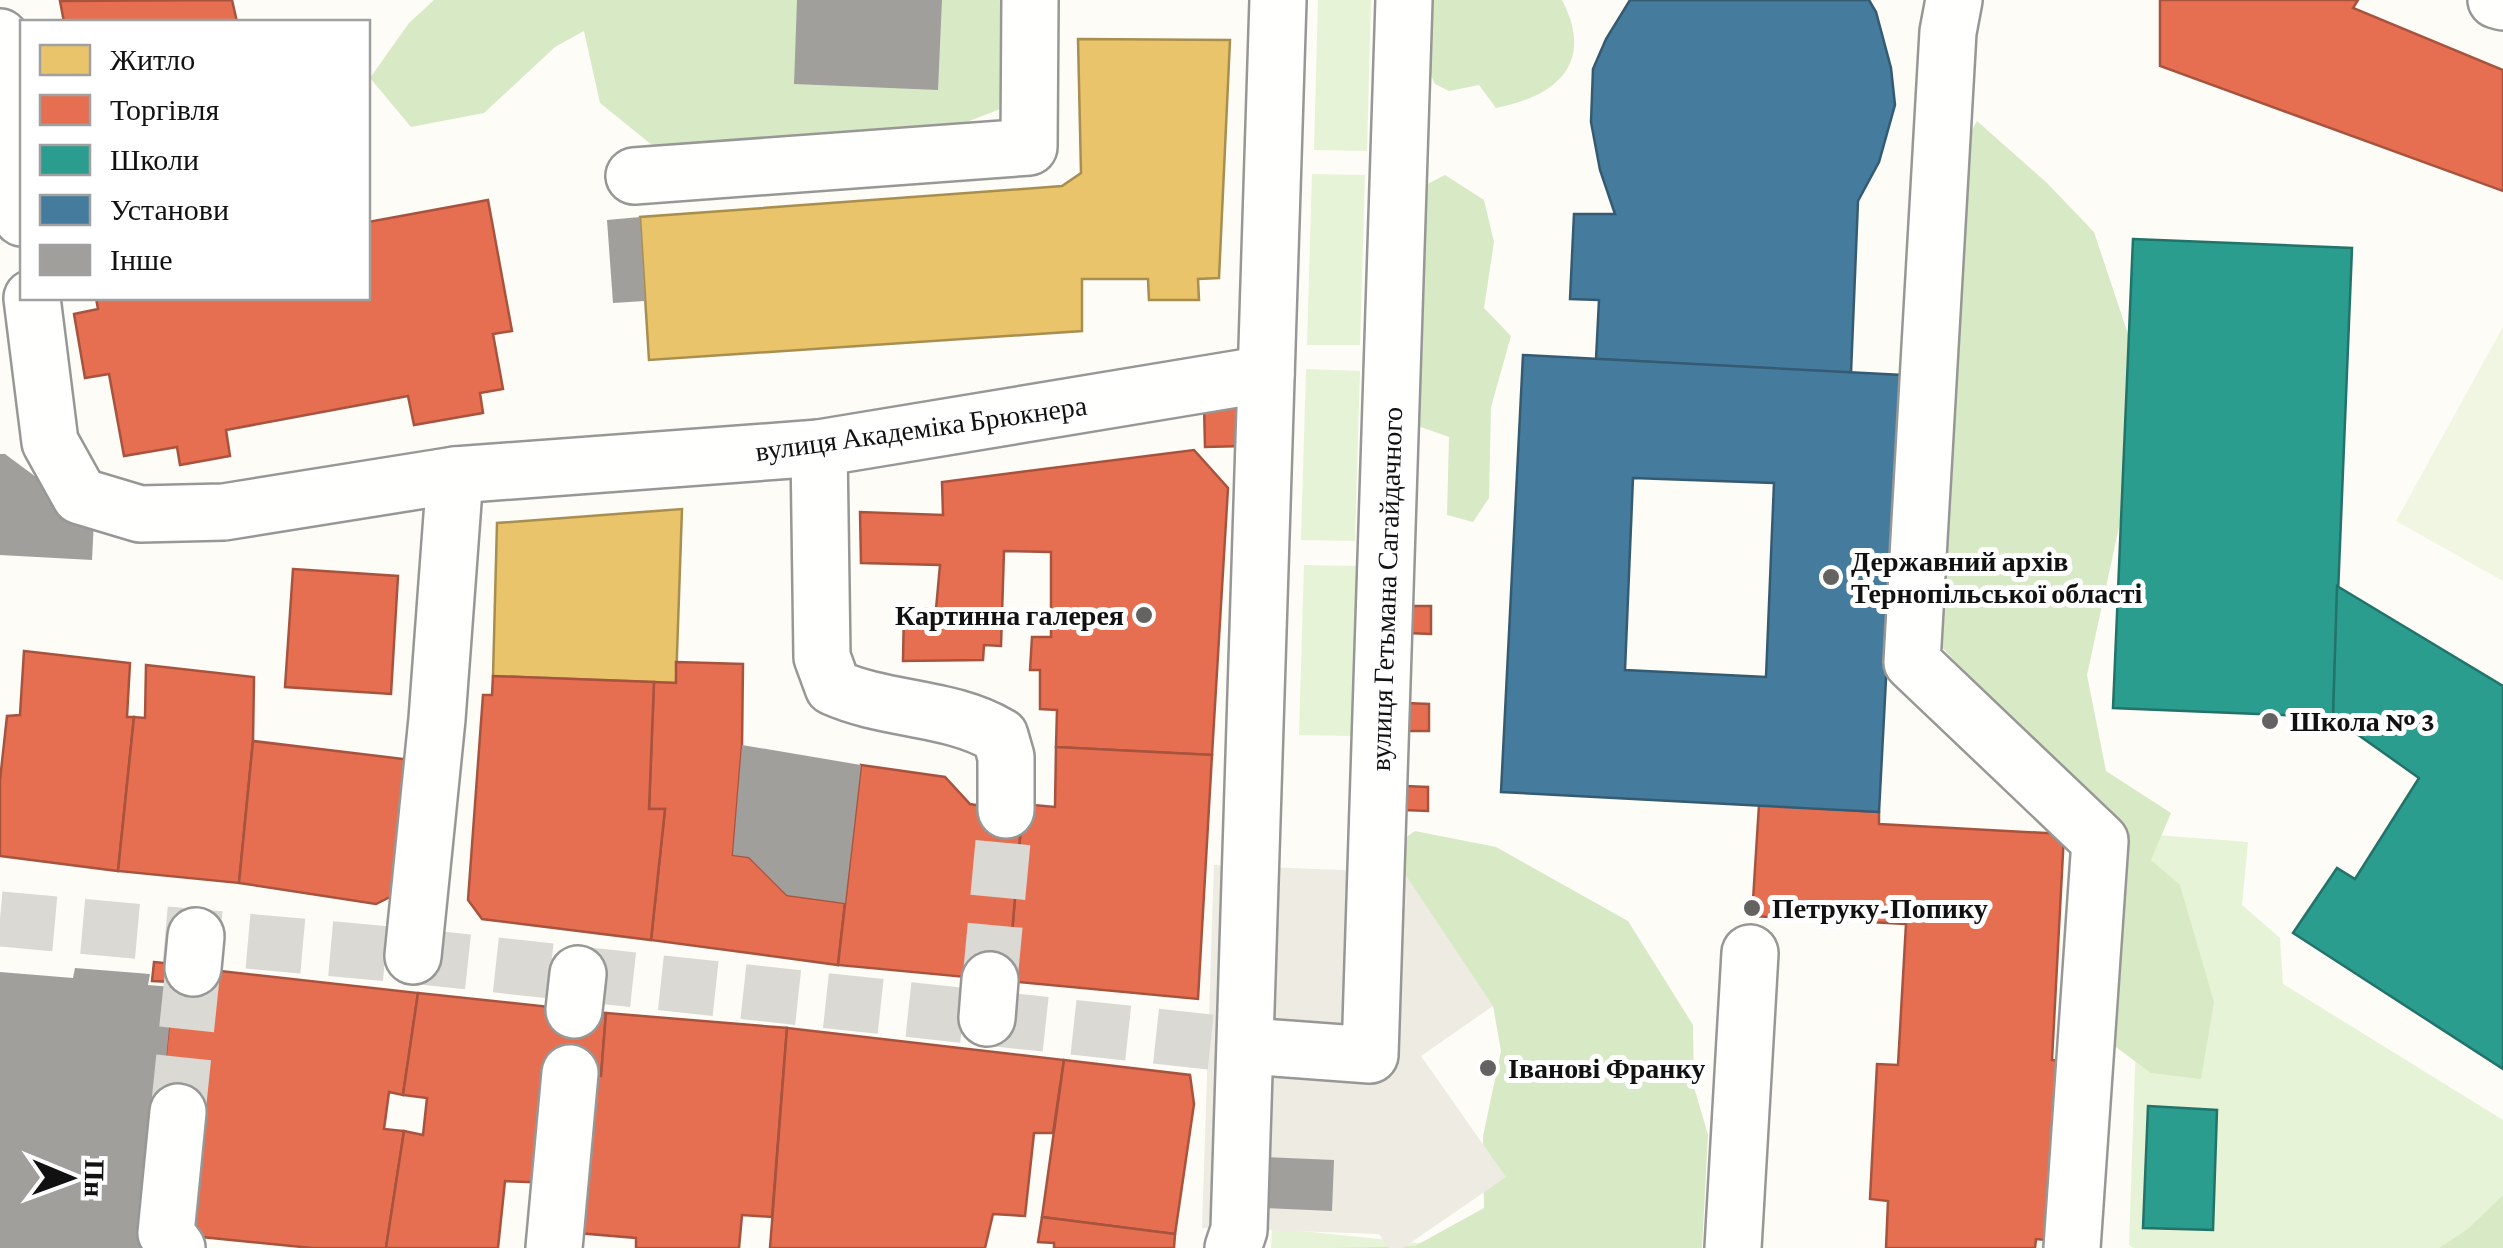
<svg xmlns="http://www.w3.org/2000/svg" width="2503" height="1248" font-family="'Crimson Pro',serif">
<rect width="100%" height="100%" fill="#fdfcf7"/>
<!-- green -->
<g fill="#e7f3d7">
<path d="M1318 0H1371L1367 151 1314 150Z"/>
<path d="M1312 174 1365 175 1360 345H1307Z"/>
<path d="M1306 369 1360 371 1355 541 1301 540Z"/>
<path d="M1304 565 1357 566 1352 736 1299 735Z"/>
<path d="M2143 834 2248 842 2242 905 2280 938 2283 984 2503 1120V1248H2134L2129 1245Z"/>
<path d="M1272 1228 1467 1248H1271Z"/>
</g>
<!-- forest -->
<g fill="#d8eac5">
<path d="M434 0H1039L1013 104 874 158 717 166 652 145 600 103 584 31 555 47 484 113 411 127 370 78 409 23Z"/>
<path d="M1409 0H1562C1595 63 1557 96 1496 108L1479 85 1449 91 1435 84 1430 73 1392 57Z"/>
<path d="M1977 121 2047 183 2094 232 2136 358 2125 499 2087 675 2106 771 2171 813 2151 860 2180 885 2214 1002 2201 1079 2151 1073 2105 1039 2114 907 1991 702 1940 645 1944 181Z"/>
<path d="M1445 175 1484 200 1494 242 1484 308 1511 336 1491 407 1489 498 1473 522 1447 515 1449 437 1395 418 1397 306 1368 273V247L1408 194Z"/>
<path d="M1415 831 1496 847 1628 921 1693 1025 1694 1087 1708 1135 1702 1248H1328L1415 1246 1484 1208 1483 1136 1501 1051 1493 1006 1441 982 1363 867Z"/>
<path d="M2503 1195V1248H2439L2468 1229Z"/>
</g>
<!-- pitch -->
<path fill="#f0f6e1" d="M2503 327V581L2396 521Z"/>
<!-- plaza -->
<path fill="#edebe2" d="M1214 865 1392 872 1401 868 1493 1006 1421 1056 1506 1177 1403 1248H1389L1379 1234 1202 1228Z"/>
<!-- homes -->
<g fill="#e9c46a" stroke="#a88e4f" stroke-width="2.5">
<path d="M1078 39 1230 40 1219 278 1198 279 1199 300H1149L1148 279H1082V331L649 360 640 217 1062 186 1081 173Z"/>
<path d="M682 509 676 683 493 676 497 523Z"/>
</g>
<!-- shops -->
<g fill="#e76f51" stroke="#a7533e" stroke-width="2.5">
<path d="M232 0 237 22H64L60 1Z"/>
<path d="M2160 0H2358L2353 8 2503 70V191L2160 66Z"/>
<path d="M488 200 512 331 493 334 503 389 480 393 483 413 414 425 408 396 226 430 230 456 180 465 177 447 124 456 109 374 85 378 74 314 98 309 96 298H368V222Z"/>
<path d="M1204 404H1243L1244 446 1205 447Z"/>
<path d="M1194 450 1228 488 1212 755 1056 747 1057 710 1040 709V670H1030L1032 637H1051V552L1004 551 1001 646 984 645 983 660 903 661 904 609H936L940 565 861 563 860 512 943 515 942 482Z"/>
<path d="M293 569 398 576 391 694 285 687Z"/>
<path d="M1408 606H1431V634L1407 633Z"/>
<path d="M24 651 130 663 127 717H134L118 871 0 856V780L7 716 20 715Z"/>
<path d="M676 662 743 664 742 745 733 855 749 857 787 895 845 903 838 965 651 940 665 809H649L654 682 676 683Z"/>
<path d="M146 665 254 677 253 741 239 883 118 871 134 717 145 718Z"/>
<path d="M493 676 654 682 649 809H665L651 940 482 919 468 900 483 695H492Z"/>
<path d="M1406 703 1429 704V731H1405Z"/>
<path d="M253 741 412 760 398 893 376 904 239 883Z"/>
<path d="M1056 747 1212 755 1198 999 1008 981 1023 804 1055 807Z"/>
<path d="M861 765 945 777 970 804 1022 813 1008 981 838 965Z"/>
<path d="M1404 786 1428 787V811L1404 810Z"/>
<path d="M1759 805 1879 812V824L2064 834 2052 1060 2066 1061 2056 1241 2036 1239 2035 1248H1886L1888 1201 1870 1199 1877 1064 1898 1065 1906 924 1752 916Z"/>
<path d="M154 962 175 964 173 982 152 981Z"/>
<path d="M175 966 418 993 403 1095 389 1092 384 1129 404 1131 386 1248H312L192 1236 160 1111Z"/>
<path d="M418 993 606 1013 601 1076 579 1075 551 1183 505 1181 498 1248H386L404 1131 423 1135 427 1098 403 1095Z"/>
<path d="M606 1013 787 1028 772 1217 742 1215 739 1248H636V1238L566 1232 579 1075 601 1076Z"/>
<path d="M787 1028 1064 1060 1053 1133H1034L1025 1216 993 1214 985 1248H770Z"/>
<path d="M1064 1060 1190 1075 1194 1104 1175 1234 1042 1217Z"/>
<path d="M1042 1217 1175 1234 1174 1248H1054V1243L1038 1242Z"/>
</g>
<!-- schools -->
<g fill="#2a9d8f" stroke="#227369" stroke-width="2.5">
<path d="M2133 239 2352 248 2333 717 2113 708Z"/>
<path d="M2337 586 2503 686V1069L2293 933 2337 868 2355 879 2419 778 2333 717Z"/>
<path d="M2148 1106 2217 1110 2213 1230 2143 1228Z"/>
</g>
<!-- public -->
<g fill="#457b9d" stroke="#355b73" stroke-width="2.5" fill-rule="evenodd">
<path d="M1630 0H1869L1876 12 1891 68 1895 105 1879 162 1858 201 1851 373 1596 359 1599 300 1570 299 1574 214H1615L1600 170 1591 122 1593 69 1606 39Z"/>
<path d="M1523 355 1902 375 1879 812 1501 792ZM1633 478 1774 483 1766 677 1625 670Z"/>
</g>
<!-- building -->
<g fill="#a19f9c">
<path d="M797 0H942L938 90 794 84Z"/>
<path d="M640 217 645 301 613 303 607 220Z"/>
<path d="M0 454H5L94 520 92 560 0 555Z"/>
<path d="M742 745 861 765 845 903 787 895 749 857 733 855Z"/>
<path d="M75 968 150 974 148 985 173 987 148 1248H0V972L73 978Z"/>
<path d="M1264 1157 1334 1160 1332 1211 1262 1208Z"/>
</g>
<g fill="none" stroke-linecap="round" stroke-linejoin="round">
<!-- minor-tunnel -->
<g stroke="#dad9d4" stroke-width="55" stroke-dasharray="55 28" stroke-linecap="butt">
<path d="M0 919 413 956 1247 1046"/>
<path d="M990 980 1006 810"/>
<path d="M178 1112 193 968"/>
</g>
<defs>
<g id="minor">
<path d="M1954 0 1948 32 1912 662 2100 841 2072 1248"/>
<path d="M2496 0 2503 2"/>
<path d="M0 37 22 218"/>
<path d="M634 176 1029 147 1030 0"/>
<path d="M32 298 50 442 80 496 140 514 224 512 455 475 819 448 1266 374"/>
<path d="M819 448 822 657 833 687C886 711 950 706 1000 736L1006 757V810"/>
<path d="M413 956 437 719 455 475"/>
<path d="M193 968 196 936"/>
<path d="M574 1010 578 974"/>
<path d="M987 1018 990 980"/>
<path d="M1247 1046 1370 1055 1404 0"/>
<path d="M177 1248 166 1233 178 1112"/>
<path d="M554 1248 570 1073"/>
<path d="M1233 1248 1239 1230 1278 0"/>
<path d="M1733 1248 1750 953"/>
</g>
</defs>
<!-- minor casing -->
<use href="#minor" stroke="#979795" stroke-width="60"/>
<!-- minor -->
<use href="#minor" stroke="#fffffe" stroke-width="55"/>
</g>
<!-- markers -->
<g fill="#646362" stroke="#fff" stroke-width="4">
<circle cx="1831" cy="577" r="10"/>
<circle cx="1144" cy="615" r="10"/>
<circle cx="2270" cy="721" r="10"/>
<circle cx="1752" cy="908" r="10"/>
<circle cx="1488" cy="1068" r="10"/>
</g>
<g text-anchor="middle" stroke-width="10" stroke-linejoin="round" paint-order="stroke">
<!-- street labels -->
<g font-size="28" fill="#111" stroke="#fff">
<text transform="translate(921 428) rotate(-8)" y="10">вулиця Академіка Брюкнера</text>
<text transform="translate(1386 589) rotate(-88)" y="10">вулиця Гетьмана Сагайдачного</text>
</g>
<!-- poi labels -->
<g font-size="28" font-weight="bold" fill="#111" stroke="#fff" text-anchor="start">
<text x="1851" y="571">Державний архів<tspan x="1851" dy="32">Тернопільської області</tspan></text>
<text x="1124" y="625" text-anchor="end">Картинна галерея</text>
<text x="2290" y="731">Школа № 3</text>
<text x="1772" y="918">Петруку-Попику</text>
<text x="1508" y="1078">Іванові Франку</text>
</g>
</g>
<!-- legend -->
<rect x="20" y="20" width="350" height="280" fill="#ffffff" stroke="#a0a0a0" stroke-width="2.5"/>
<rect x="40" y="45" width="50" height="30" fill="#e9c46a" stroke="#a0a0a0" stroke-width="2.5"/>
<text x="110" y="70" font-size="30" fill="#111111">Житло</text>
<rect x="40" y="95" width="50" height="30" fill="#e76f51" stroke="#a0a0a0" stroke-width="2.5"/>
<text x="110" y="120" font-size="30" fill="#111111">Торгівля</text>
<rect x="40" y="145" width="50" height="30" fill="#2a9d8f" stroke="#a0a0a0" stroke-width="2.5"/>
<text x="110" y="170" font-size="30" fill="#111111">Школи</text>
<rect x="40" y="195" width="50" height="30" fill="#457b9d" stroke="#a0a0a0" stroke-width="2.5"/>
<text x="110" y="220" font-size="30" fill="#111111">Установи</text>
<rect x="40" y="245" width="50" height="30" fill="#a19f9c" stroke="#a0a0a0" stroke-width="2.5"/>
<text x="110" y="270" font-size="30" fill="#111111">Інше</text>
<!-- north arrow -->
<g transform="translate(70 1178) rotate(91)" stroke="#ffffff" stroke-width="8" paint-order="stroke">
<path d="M0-8L18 38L0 25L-18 38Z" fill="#111111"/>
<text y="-15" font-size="28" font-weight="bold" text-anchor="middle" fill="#111111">Пн</text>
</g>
</svg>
